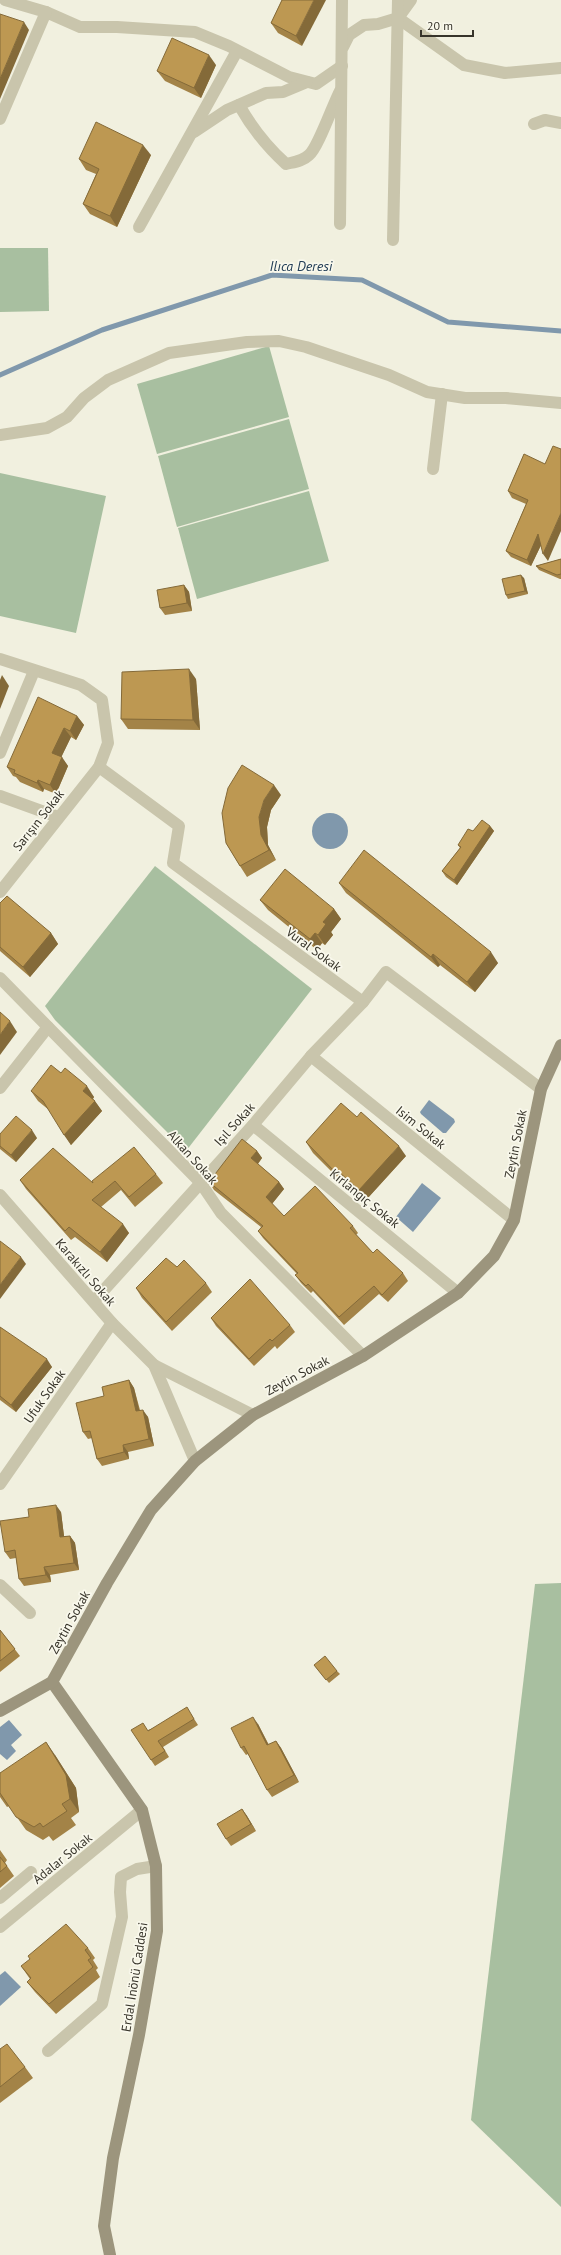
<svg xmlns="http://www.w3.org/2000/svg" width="561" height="2255" font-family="'PT Sans',sans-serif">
<rect width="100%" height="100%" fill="#f1f0df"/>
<!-- green -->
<g fill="#a8bfa0">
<path d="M0 248H48L49 311 0 312Z"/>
<path d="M269 346 289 417 157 454 137 384Z"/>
<path d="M289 419 309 489 177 527 158 456Z"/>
<path d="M0 473 106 496 76 633 0 616Z"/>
<path d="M309 491 329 561 197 599 178 528Z"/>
<path d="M155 866 312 989 186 1151 55 1020 45 1006Z"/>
<path d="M561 1583V2207L471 2120 535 1584Z"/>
</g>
<!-- water -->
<g fill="#8098ac">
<circle cx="330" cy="831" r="18"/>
<path d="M429 1100 454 1119 455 1122 446 1133H443L421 1114 420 1112Z"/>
<path d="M422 1183 441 1198 413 1232 396 1217Z"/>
<path d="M9 1720 22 1735 11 1745 16 1751 7 1760 0 1754V1727Z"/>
<path d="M5 1971 21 1987 0 2006V1975Z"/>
</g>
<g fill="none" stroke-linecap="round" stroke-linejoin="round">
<!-- stream -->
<path stroke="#8098ac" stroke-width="5" d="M0 375 102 330 272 275 362 280 448 322 561 331"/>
<!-- street -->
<g stroke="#c9c5ac" stroke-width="12">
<path d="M46 12 80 27H117L195 32 229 46 289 77 316 84 342 66"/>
<path d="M398 18 464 65 505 73 561 68"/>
<path d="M343 47 349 35 364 25 378 24 398 18 411 0"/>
<path d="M239 105C252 128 266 146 286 164 294 162 303 161 309 155 318 148 333 104 340 91"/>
<path d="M0 119 46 12 5 0"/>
<path d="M534 124 545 120 561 123"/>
<path d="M194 132 227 110 266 93 283 92 307 82"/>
<path d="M340 224 342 0"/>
<path d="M139 227 237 51"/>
<path d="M393 240 398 0"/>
<path d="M0 435 47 428 67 417 84 398 108 380 169 353 247 342 279 341 306 347 389 375 427 392 465 398H506L561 403"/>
<path d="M433 469 442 394"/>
<path d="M0 659 81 685 102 700 108 743 99 767 0 892"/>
<path d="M0 753 34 671"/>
<path d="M99 767 179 826 173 863 363 1002 386 972 541 1089"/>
<path d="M0 796 58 817"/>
<path d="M0 978 200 1182 221 1213 363 1356"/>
<path d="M311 1056 514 1220"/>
<path d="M0 1088 48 1027"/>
<path d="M253 1125 458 1293"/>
<path d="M0 1195 112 1323 154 1365 195 1461"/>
<path d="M94 1301 253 1125 311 1056 363 1002"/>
<path d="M154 1365 253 1415"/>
<path d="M0 1484 112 1323"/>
<path d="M0 1585 30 1613"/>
<path d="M0 1898 31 1872"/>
<path d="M0 1927 142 1810"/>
<path d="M48 2051 102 2004 122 1917 120 1892 121 1877 137 1869 156 1866"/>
</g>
<!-- secondary -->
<g stroke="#9c957d" stroke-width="12">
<path d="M52 1682 142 1810 156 1866 157 1931 139 2035 113 2158 104 2226 110 2255"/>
<path d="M0 1711 52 1682 107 1583 151 1510 195 1461 253 1415 363 1356 458 1293 494 1256 514 1220 541 1089 561 1045"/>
</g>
</g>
<!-- wall -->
<g fill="#a38347">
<path d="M282 0 302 46 278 33 271 23Z"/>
<path d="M216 65 201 98 165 81 157 71Z"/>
<path d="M151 155 117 227 90 214 83 204 96 174 86 170 79 159Z"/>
<path d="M524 454 548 561 541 545 531 566 511 557 506 551 526 504 512 498 508 491Z"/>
<path d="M561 559V579H560L539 570 536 566Z"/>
<path d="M524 578 528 594 508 599 506 595Z"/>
<path d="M184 585 189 592 192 611 165 615 160 608Z"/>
<path d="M196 679 200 730 128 729 121 719Z"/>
<path d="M77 716 84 725 76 740 71 737 61 757 68 766 56 794 44 789 43 792 20 782 16 777 13 776 7 767Z"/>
<path d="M281 795 271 810 267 827 268 845 276 860 247 877 240 866 226 843Z"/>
<path d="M490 826 494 831 457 885 446 877 442 871 460 848 458 845 473 831Z"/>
<path d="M339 883 498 963 475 992 440 965 438 967 346 893Z"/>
<path d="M260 900 334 909 341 919 331 932 333 935 325 945 322 943 317 950 268 910Z"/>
<path d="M0 903 51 933 58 944 30 977 0 951Z"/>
<path d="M61 1073 94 1097 93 1099 102 1111 71 1145 49 1110 38 1101 31 1091Z"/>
<path d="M0 1134 37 1138 16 1162 0 1149Z"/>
<path d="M306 1142 406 1156 366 1200 346 1182 344 1184 313 1153Z"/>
<path d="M257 1151 262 1158 258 1164 279 1182 284 1189 272 1204 284 1216 353 1226 358 1233 356 1235 373 1253 403 1273 408 1281 388 1302 379 1294 344 1325 313 1291 311 1293 301 1283 295 1275 297 1274 263 1238 258 1231 261 1227 214 1190 209 1182Z"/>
<path d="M156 1174 163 1183 135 1207 121 1190 101 1207 129 1233 107 1262 75 1237 71 1240 26 1189 20 1180 93 1183Z"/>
<path d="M177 1267 206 1283 212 1292 172 1331 142 1298 136 1288Z"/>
<path d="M211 1318 290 1325 295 1332 277 1349 275 1346 254 1366 216 1326Z"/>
<path d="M0 1327 52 1367 16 1412 0 1400Z"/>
<path d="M129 1380 134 1388 140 1410 148 1417 154 1446 128 1452 129 1459 102 1466 97 1459 92 1438 88 1439 83 1432 104 1396Z"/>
<path d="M61 1512 64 1536H70L75 1543 79 1570 50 1575 51 1582 24 1586 19 1579 16 1558 10 1559 5 1552Z"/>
<path d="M0 1630 20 1656 0 1672Z"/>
<path d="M314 1665 337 1671 340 1674 329 1683Z"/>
<path d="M191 1714 198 1725 163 1747 169 1757 155 1766 151 1760 148 1730Z"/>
<path d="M258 1724 269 1745 276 1741 281 1748 299 1782 272 1797 267 1790 248 1754 246 1755 241 1748Z"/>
<path d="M55 1755 76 1788 79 1812 71 1818 76 1825 53 1841 49 1836 43 1840 26 1830 9 1806 7 1807 0 1797V1773Z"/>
<path d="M242 1809 247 1816 256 1831 231 1846 226 1839Z"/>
<path d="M0 1850 7 1860 5 1863 14 1876 0 1888Z"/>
<path d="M88 1948 95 1958 93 1960 98 1968 96 1970 100 1977 56 2014 35 1992 27 1982 30 1979 21 1966Z"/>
<path d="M0 2049 25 2067 33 2078 0 2103Z"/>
</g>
<!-- shaded-wall -->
<g fill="#846a39">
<path d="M314 0H326L302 46 296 36Z"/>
<path d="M24 22 29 30 0 99V79Z"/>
<path d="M209 55 216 65 201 98 194 88Z"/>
<path d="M143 145 151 155 117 227 110 216Z"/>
<path d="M561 513V531L548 561 543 554Z"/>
<path d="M538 534 543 541 531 566 527 560Z"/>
<path d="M521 575 524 578 528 594 525 591Z"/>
<path d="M184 585 189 592 192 611 187 603Z"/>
<path d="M189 669 196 679 200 730 193 720Z"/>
<path d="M2 675 9 686 0 709V680Z"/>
<path d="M77 716 84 725 76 740 70 731Z"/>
<path d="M64 728 71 737 59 762 52 753Z"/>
<path d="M62 757 68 766 56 794 50 785Z"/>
<path d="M38 780 44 789 43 792 37 783Z"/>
<path d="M274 785 281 795 271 810 267 827 268 845 276 860 269 850 261 835 259 817 264 800Z"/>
<path d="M490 826 494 831 457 885 454 880Z"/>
<path d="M334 909 341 919 331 932 333 935 325 945 318 935 323 922Z"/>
<path d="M51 933 58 944 30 977 23 967Z"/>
<path d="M315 933 322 943 317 950 310 939Z"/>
<path d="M491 952 498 963 475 992 467 982Z"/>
<path d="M433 954 440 965 438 967 431 957Z"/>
<path d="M10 1021 17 1032 0 1055V1035Z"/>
<path d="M87 1086 94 1097 90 1102 83 1091Z"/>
<path d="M95 1101 102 1111 71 1145 64 1135Z"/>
<path d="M32 1130 37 1138 16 1162 11 1155Z"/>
<path d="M399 1146 406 1156 366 1200 359 1190Z"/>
<path d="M257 1151 262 1158 256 1166 251 1158Z"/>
<path d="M339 1172 346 1182 344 1184 337 1174Z"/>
<path d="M279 1182 284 1189 271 1205 266 1197Z"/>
<path d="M123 1224 129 1233 107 1262 100 1252Z"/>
<path d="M21 1257 26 1264 0 1299V1285Z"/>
<path d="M47 1359 52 1367 16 1412 11 1405Z"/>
<path d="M129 1380 134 1388 141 1418 136 1411Z"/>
<path d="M143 1410 148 1417 154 1446 149 1439Z"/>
<path d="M123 1445 128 1452 129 1459 124 1452Z"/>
<path d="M56 1505 61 1512 65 1544 60 1537Z"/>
<path d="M70 1536 75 1543 79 1570 74 1563Z"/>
<path d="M44 1567 50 1575 51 1582 46 1575Z"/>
<path d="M253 1717 258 1724 272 1752 267 1745Z"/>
<path d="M276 1741 281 1748 299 1782 294 1775Z"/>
<path d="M46 1742 55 1755 76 1788 79 1812 70 1799Z"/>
<path d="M242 1809 247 1816 256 1831 251 1824Z"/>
</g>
<!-- building -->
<g fill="#bd9852" stroke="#846a39">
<path d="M282 0H314L296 36 271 23Z"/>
<path d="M0 14 24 22 0 79Z"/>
<path d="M172 38 209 55 194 88 157 71Z"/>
<path d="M96 122 143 145 110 216 83 204 99 169 79 159Z"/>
<path d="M553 446 561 449V513L543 554 538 534 527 560 506 551 528 500 508 491 524 454 545 464Z"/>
<path d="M561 559V574L557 575 536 566Z"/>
<path d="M521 575 525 591 506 595 502 579Z"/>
<path d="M184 585 187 603 160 608 157 590Z"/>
<path d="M189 669 193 720 121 719 122 672Z"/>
<path d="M38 697 77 716 70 731 64 728 52 753 62 757 50 785 38 780 37 783 14 773 15 770 7 767Z"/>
<path d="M242 765 274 785 264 800 259 817 261 835 269 850 240 866 226 843 222 813 228 788Z"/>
<path d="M482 820 490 826 454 880 442 871 461 847 458 845 468 829 473 831Z"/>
<path d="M364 850 491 952 467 982 433 954 431 957 339 883Z"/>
<path d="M285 869 334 909 323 922 326 924 318 935 315 933 310 939 260 900Z"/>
<path d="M7 896 51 933 23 967 0 947V903Z"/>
<path d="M0 1012 10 1021 0 1035Z"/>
<path d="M51 1065 61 1073 65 1068 87 1086 83 1091 95 1101 64 1135 43 1101 31 1091Z"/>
<path d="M341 1103 357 1117 361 1112 399 1146 359 1190 339 1172 337 1174 306 1142Z"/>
<path d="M16 1116 32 1130 11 1155 0 1146V1134Z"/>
<path d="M242 1139 257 1151 251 1158 279 1182 266 1197 284 1216 315 1186 353 1226 350 1228 373 1253 377 1249 403 1273 382 1295 374 1286 339 1317 308 1284 306 1286 295 1275 298 1273 258 1231 263 1226 209 1182Z"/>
<path d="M134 1147 156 1174 129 1197 115 1181 92 1200 123 1224 100 1252 69 1227 65 1231 20 1180 53 1148 93 1183 92 1181Z"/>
<path d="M0 1241 21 1257 0 1285Z"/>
<path d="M166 1258 177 1267 184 1260 206 1283 166 1322 136 1288Z"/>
<path d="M250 1279 290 1325 272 1341 270 1339 249 1359 211 1318Z"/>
<path d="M0 1327 47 1359 11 1405 0 1396Z"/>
<path d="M129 1380 136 1411 143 1410 149 1439 123 1445 124 1452 97 1459 90 1431 83 1432 76 1403 104 1396 102 1387Z"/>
<path d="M56 1505 60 1537 70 1536 74 1563 44 1567 46 1575 19 1579 15 1550 5 1552 0 1521 29 1517 28 1509Z"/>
<path d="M0 1630 15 1649 0 1661Z"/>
<path d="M325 1656 337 1671 326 1680 314 1665Z"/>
<path d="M187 1707 194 1719 158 1741 165 1751 151 1760 131 1730 143 1723 148 1731Z"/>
<path d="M253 1717 267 1745 276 1741 294 1775 267 1790 244 1746 241 1748 231 1728Z"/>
<path d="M46 1742 66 1775 70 1799 62 1804 67 1811 43 1827 40 1823 34 1827 16 1817 0 1793V1773Z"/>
<path d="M242 1809 251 1824 226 1839 217 1824Z"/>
<path d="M0 1857 7 1866 0 1872Z"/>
<path d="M66 1924 88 1948 85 1950 91 1958 88 1960 93 1967 49 2004 27 1982 31 1978 21 1966 30 1959 28 1956Z"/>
<path d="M7 2044 25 2067 0 2087V2049Z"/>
</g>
<g text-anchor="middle" stroke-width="3.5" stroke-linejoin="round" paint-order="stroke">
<!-- street labels -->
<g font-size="13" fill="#37342a" stroke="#f9f8ec">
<text transform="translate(38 820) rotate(-52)" y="5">Sarışın Sokak</text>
<text transform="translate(314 949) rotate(36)" y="5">Vural Sokak</text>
<text transform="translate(234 1124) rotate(-48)" y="5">Işıl Sokak</text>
<text transform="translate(421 1127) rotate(39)" y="5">Isim Sokak</text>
<text transform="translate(515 1144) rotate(-79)" y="5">Zeytin Sokak</text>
<text transform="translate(193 1157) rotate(48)" y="5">Alkan Sokak</text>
<text transform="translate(365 1198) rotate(39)" y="5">Kırlangıç Sokak</text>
<text transform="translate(86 1272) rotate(49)" y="5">Karakızlı Sokak</text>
<text transform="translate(297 1375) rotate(-28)" y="5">Zeytin Sokak</text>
<text transform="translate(44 1396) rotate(-55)" y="5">Ufuk Sokak</text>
<text transform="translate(69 1622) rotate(-61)" y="5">Zeytin Sokak</text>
<text transform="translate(62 1858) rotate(-39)" y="5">Adalar Sokak</text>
<text transform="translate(134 1977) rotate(-81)" y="5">Erdal İnönü Caddesi</text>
</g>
<!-- water labels -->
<g font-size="14" font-style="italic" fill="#233e56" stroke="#f9f8ec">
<text x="301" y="271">Ilıca Deresi</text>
</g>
</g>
<!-- scale -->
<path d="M421 30v6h52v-6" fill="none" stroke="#37342a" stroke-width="2"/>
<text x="427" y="30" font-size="12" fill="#37342a" stroke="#f9f8ec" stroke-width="3" paint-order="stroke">20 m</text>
</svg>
